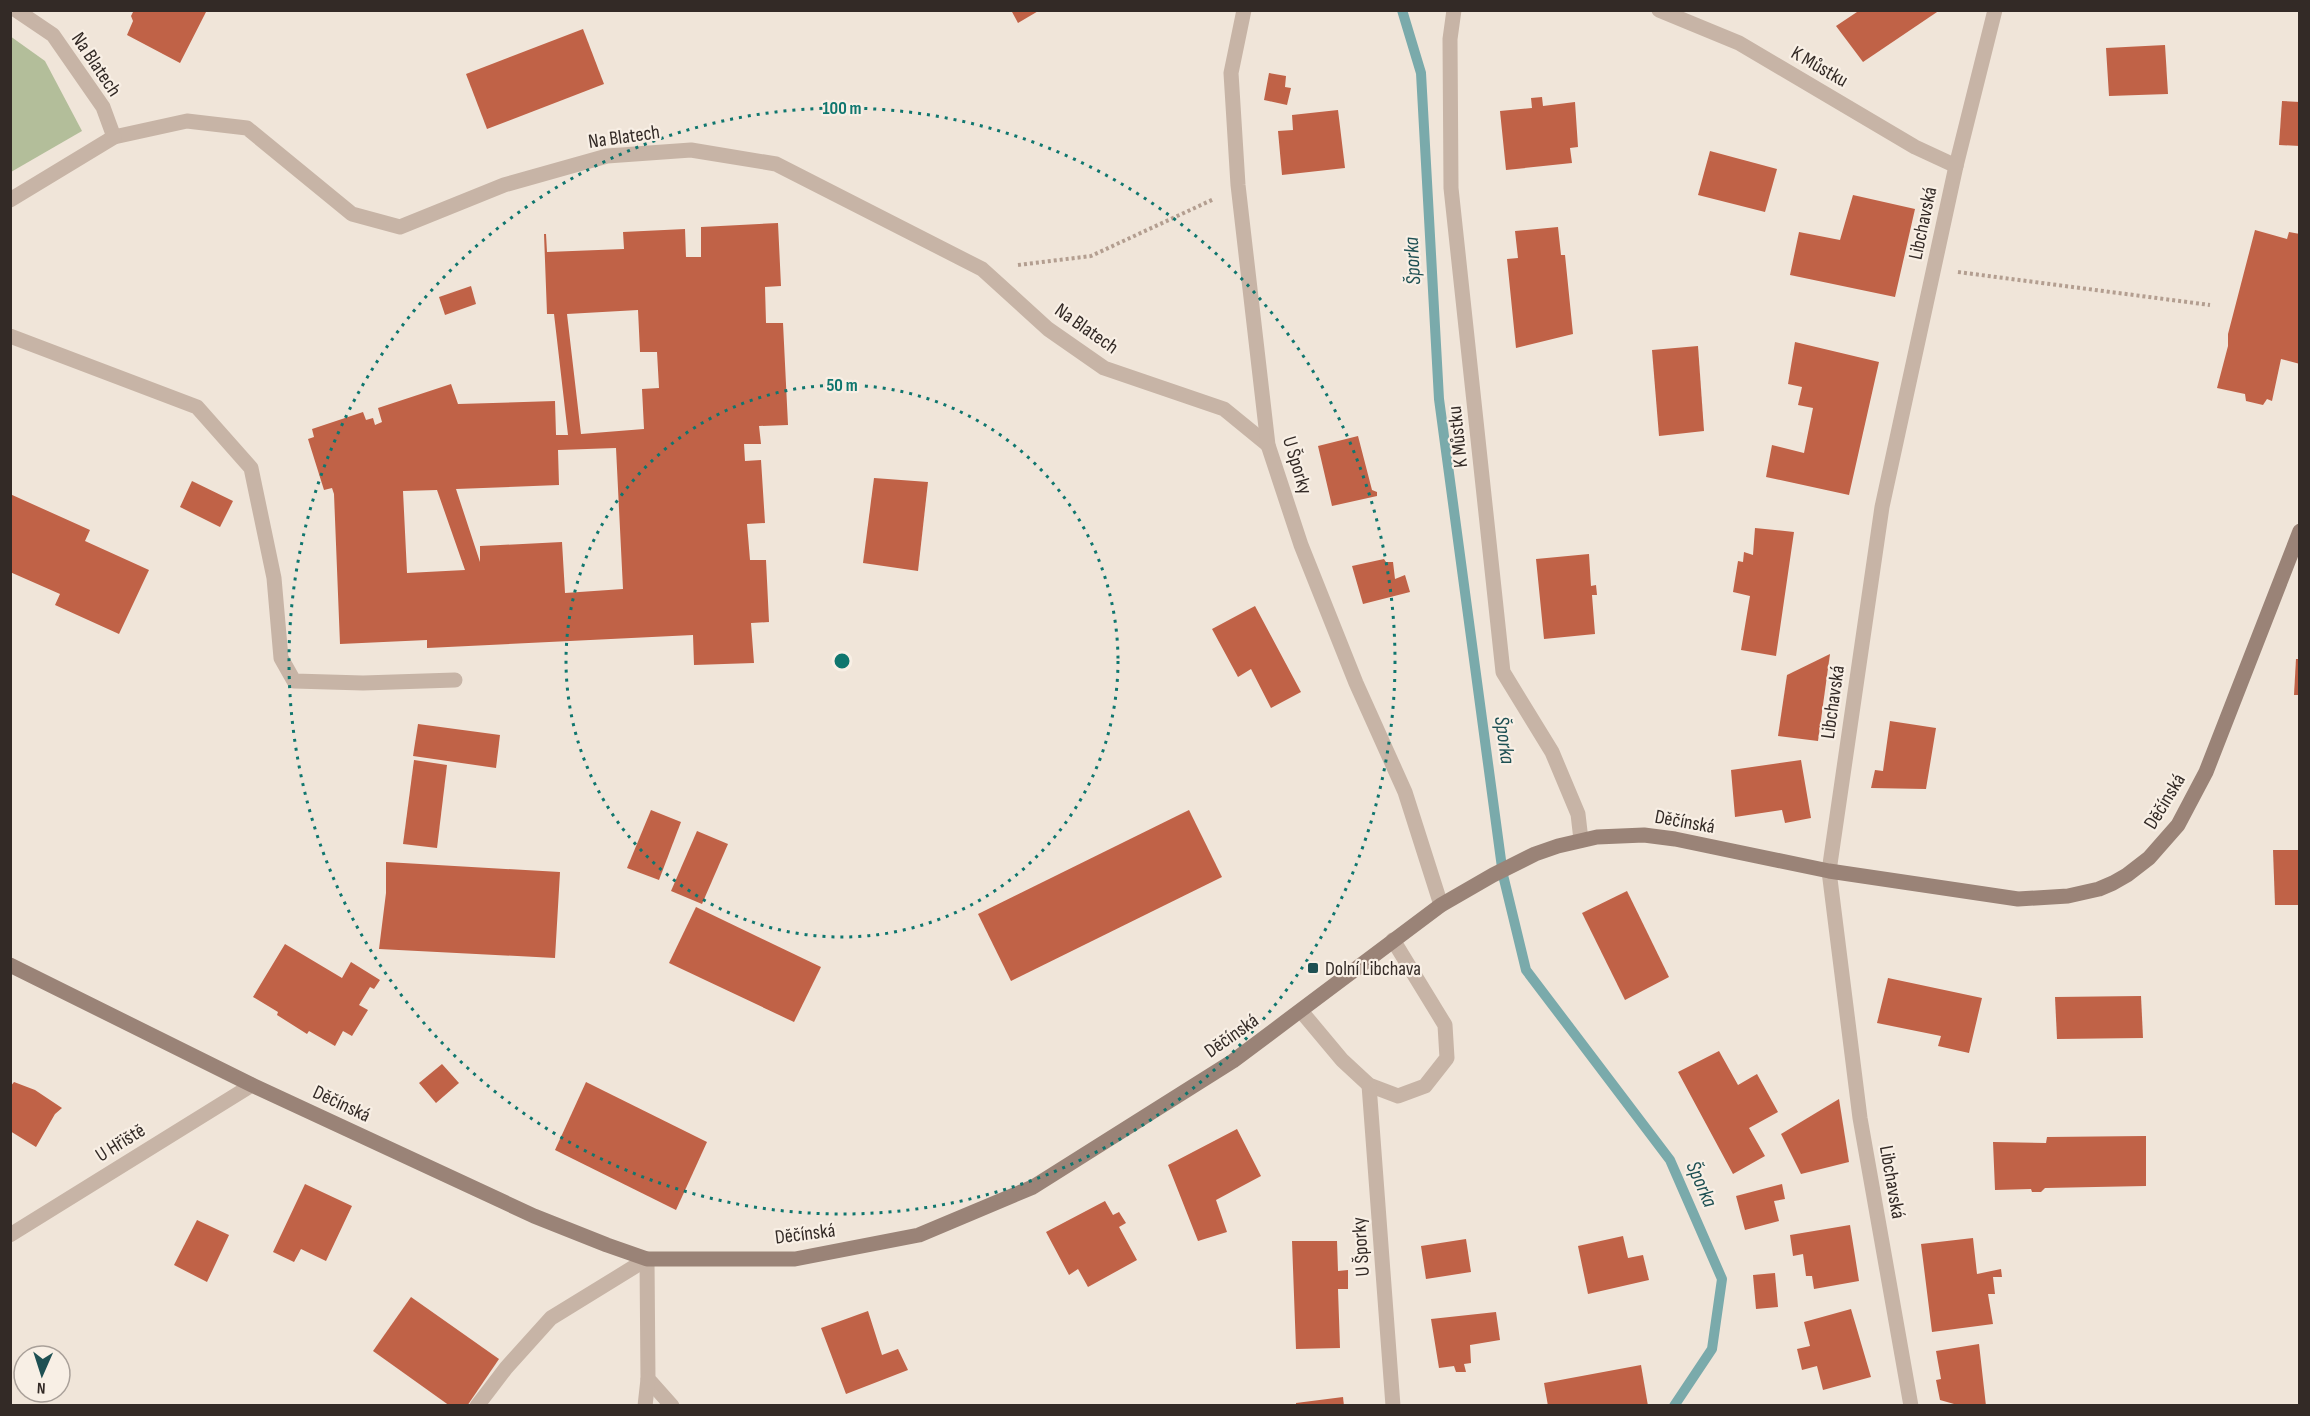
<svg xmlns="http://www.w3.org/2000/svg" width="2310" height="1416" font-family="'Sofia Sans Condensed',sans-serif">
<rect width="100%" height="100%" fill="#f0e5d9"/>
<!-- green -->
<path fill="#b3be9a" d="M10 36 45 61 82 131 11 172Z"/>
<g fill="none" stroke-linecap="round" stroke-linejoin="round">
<!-- stream -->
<path stroke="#7aaaab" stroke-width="10" d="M1402 10 1421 73 1439 399 1503 875 1526 970 1670 1160 1722 1279 1712 1349 1674 1406"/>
</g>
<!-- building -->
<g fill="#c06247" fill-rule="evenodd">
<path d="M134 10H202L206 12 180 63 127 35 133 21 131 16Z"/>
<path d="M1011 10H1040L1018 23Z"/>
<path d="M1860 10H1940L1863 62 1836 26Z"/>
<path d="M583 29 604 84 487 129 466 74Z"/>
<path d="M2165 45 2168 94 2109 96 2106 48Z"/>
<path d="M1269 73 1286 76 1285 87 1291 88 1287 105 1264 100Z"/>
<path d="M1542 97 1543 106 1575 102 1578 147 1570 148 1572 163 1506 170 1500 111 1532 108 1531 98Z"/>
<path d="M2282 101 2300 102V146L2279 145Z"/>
<path d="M1338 110 1345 168 1282 175 1278 131 1293 130 1292 115Z"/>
<path d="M1710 151 1777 169 1765 212 1698 195Z"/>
<path d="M1853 195 1915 209 1895 297 1790 275 1799 232 1840 240Z"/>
<path d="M778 223 781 286 765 287 766 323H783L788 425 759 426 761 444H744L745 461 761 460 765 523 747 524 750 560H766L769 622 751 623 754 663 694 665 693 635 427 648V640L340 644 334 494 332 488 324 490 308 439 314 437 312 429 363 412 366 420 373 418 375 425 382 422 378 408 451 384 458 404 555 401 556 435H568L554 314H547L544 234H546L547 252 624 249 623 232 685 229 686 257H701V227ZM638 310 640 352H657L659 388 642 389 644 429 581 434 567 314ZM616 448 623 589 565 593 562 542 480 546V562L456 489 559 485 558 450ZM437 490 465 570 407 573 403 491Z"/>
<path d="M1558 227 1561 255H1565L1573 334 1516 348 1507 259 1518 258 1515 231Z"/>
<path d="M2255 230 2287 239 2289 232 2300 234V364L2281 359 2272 401 2267 399 2263 405 2246 401 2245 394 2217 388 2228 346V334Z"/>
<path d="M471 286 476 304 445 315 439 297Z"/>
<path d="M1795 342 1879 362 1849 495 1766 477 1772 445 1804 453 1813 408 1798 405 1802 387 1788 384Z"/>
<path d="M1698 346 1704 431 1659 436 1652 350Z"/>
<path d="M1358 436 1372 490 1377 492V496L1332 506 1318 446Z"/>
<path d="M874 478 928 482 918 571 863 563Z"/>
<path d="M192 481 233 501 220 527 180 507Z"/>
<path d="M10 494 90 530 85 541 149 570 119 634 55 605 60 594 10 572Z"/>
<path d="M1755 528 1794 532 1776 656 1741 650 1750 596 1733 592 1738 561 1743 562 1744 552 1753 555Z"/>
<path d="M1589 554 1591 586 1596 585 1597 595H1592L1595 634 1544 639 1536 559Z"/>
<path d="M1384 559 1386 562H1393L1395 579 1405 575 1410 592 1363 604 1352 566Z"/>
<path d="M1255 606 1301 692 1271 708 1251 669 1238 677 1212 629Z"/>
<path d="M1830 654 1818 741 1778 736 1787 675Z"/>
<path d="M2296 659H2300V695H2294Z"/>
<path d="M1890 721 1936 728 1926 789 1871 788 1875 770 1883 771Z"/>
<path d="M418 724 500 735 496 768 413 756Z"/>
<path d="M414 760 447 765 437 848 403 844Z"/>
<path d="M1801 760 1811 818 1785 823 1782 810 1735 817 1731 770Z"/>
<path d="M651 810 681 822 659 880 627 868Z"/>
<path d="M1189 810 1222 877 1011 981 978 914Z"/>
<path d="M697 831 728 844 702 904 671 891Z"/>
<path d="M2273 850H2300V905H2275Z"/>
<path d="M386 862 560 872 555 958 379 949 386 893Z"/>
<path d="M1627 891 1669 977 1625 1000 1582 913Z"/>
<path d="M696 907 821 967 794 1022 669 963Z"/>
<path d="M285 944 342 978 351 962 380 980 374 989 370 987 359 1005 368 1010 352 1036 343 1031 335 1046 309 1031 307 1034 277 1015 278 1012 253 997Z"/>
<path d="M1888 978 1982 998 1969 1053 1938 1046 1941 1036 1877 1023Z"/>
<path d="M2141 996 2143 1038 2057 1039 2055 997Z"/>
<path d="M1719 1051 1738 1085 1757 1074 1778 1112 1749 1128 1765 1156 1733 1174 1678 1072Z"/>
<path d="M442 1064 459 1083 436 1103 419 1083Z"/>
<path d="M14 1082 35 1090 62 1108 55 1114 36 1147 10 1131V1087Z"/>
<path d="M586 1082 707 1142 676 1210 555 1150Z"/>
<path d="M1839 1099 1849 1162 1801 1174 1781 1134Z"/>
<path d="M1237 1129 1261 1176 1216 1200 1227 1232 1198 1241 1168 1165Z"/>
<path d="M2146 1136V1186L2045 1188 2041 1192H2032L2031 1189 1995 1190 1993 1142 2046 1143 2047 1137Z"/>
<path d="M305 1184 352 1206 326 1261 301 1249 294 1262 273 1252Z"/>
<path d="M1782 1184 1785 1199 1774 1201 1779 1221 1745 1230 1736 1196Z"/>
<path d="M1105 1201 1113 1215 1119 1212 1126 1223 1119 1227 1137 1260 1088 1287 1078 1269 1069 1275 1046 1232Z"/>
<path d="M197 1220 229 1235 207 1282 174 1265Z"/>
<path d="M1850 1225 1859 1281 1814 1289 1812 1276H1806L1803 1254 1793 1256 1790 1235Z"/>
<path d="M1623 1236 1628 1258 1643 1255 1649 1280 1588 1294 1578 1246Z"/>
<path d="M1973 1238 1977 1274 2001 1269 2002 1277H1993L1995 1294H1988L1993 1324 1932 1332 1921 1244Z"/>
<path d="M1466 1239 1471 1272 1426 1279 1421 1246Z"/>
<path d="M1292 1241H1337L1338 1271 1348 1270V1289H1338L1340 1348 1296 1349Z"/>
<path d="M1775 1273 1778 1307 1756 1309 1753 1275Z"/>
<path d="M411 1297 499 1359 467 1406H450L373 1351Z"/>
<path d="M1851 1309 1871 1377 1823 1390 1817 1366 1802 1370 1797 1349 1810 1346 1804 1322Z"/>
<path d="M868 1311 882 1355 898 1349 908 1370 846 1394 821 1328Z"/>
<path d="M1496 1312 1500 1340 1470 1345 1471 1363 1464 1364 1466 1372H1456L1454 1366 1439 1368 1431 1319Z"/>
<path d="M1979 1344 1986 1406H1961L1940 1400 1936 1380 1941 1379 1936 1351Z"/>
<path d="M1641 1365 1648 1406H1548L1544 1383Z"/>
<path d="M1343 1397 1344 1406H1296V1403Z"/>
</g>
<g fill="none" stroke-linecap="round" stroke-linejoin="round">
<!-- path -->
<g stroke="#b39e90" stroke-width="4" stroke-dasharray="3 3" stroke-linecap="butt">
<path d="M1018 265 1091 256 1214 199"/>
<path d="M1958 272 2210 305"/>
</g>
<!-- service -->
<path stroke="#c7b4a6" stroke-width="15" d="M477 1406 506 1368 551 1318 647 1259"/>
<!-- minor -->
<g stroke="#c7b4a6" stroke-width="15">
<path d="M16 10 53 35 103 107 114 137 187 121 247 128 352 214 400 227 504 185 607 156 691 150 776 164 982 269 1048 329 1104 368 1224 409 1268 445"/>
<path d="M1244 10 1231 73 1238 185 1268 445 1301 545 1356 683 1405 792 1441 905"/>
<path d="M1454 10 1450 39 1451 188 1503 672 1552 752 1578 814 1581 840"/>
<path d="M1659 10 1739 43 1915 147 1956 166"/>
<path d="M10 200 114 137"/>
<path d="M10 336 197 407 251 468 274 578 281 658 294 681 363 683 455 680"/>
<path d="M1301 1011 1342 1060 1369 1085 1398 1096 1425 1086 1447 1058 1445 1025 1393 940"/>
<path d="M1369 1085 1393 1406"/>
<path d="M10 1235 252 1085"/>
<path d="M647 1259 648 1379 672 1406"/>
<path d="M645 1406 648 1379"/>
<path d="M1911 1406 1860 1118 1829 871 1882 507 1956 166 1995 10"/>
</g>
<!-- secondary -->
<path stroke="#9a8377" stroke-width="15" d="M10 965 252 1085 534 1216 607 1245 647 1259H795L919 1235 1033 1187 1233 1061 1441 905 1493 875 1535 854 1558 846 1597 837 1644 835 1675 839 1829 871 2018 899 2068 896 2099 889 2113 883 2127 875 2149 858 2178 825 2206 772 2300 531"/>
</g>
<!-- distance rings -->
<g fill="none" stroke="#0f766e" stroke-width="3" stroke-dasharray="3 6">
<circle cx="842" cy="661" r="276"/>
<circle cx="842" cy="661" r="553"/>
</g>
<!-- markers -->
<rect fill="#1e5053" stroke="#f8efe5" stroke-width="2" x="1307" y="962" width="12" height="12" rx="3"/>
<g text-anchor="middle" stroke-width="4.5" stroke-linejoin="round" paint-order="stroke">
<!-- street labels -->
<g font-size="20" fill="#332a26" stroke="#f8efe5">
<text transform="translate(97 64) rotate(56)" y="7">Na Blatech</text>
<text transform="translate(1820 66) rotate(30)" y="7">K Můstku</text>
<text transform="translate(624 136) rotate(-8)" y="7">Na Blatech</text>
<text transform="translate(1922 223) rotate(-78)" y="7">Libchavská</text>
<text transform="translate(1087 328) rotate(35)" y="7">Na Blatech</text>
<text transform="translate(1457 437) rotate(-96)" y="7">K Můstku</text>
<text transform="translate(1298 465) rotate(73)" y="7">U Šporky</text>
<text transform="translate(1832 702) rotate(-82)" y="7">Libchavská</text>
<text transform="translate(2164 801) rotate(-59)" y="7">Děčínská</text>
<text transform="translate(1685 821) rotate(10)" y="7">Děčínská</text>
<text transform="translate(1231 1035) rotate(-35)" y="7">Děčínská</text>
<text transform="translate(342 1103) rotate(25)" y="7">Děčínská</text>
<text transform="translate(120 1142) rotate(-32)" y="7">U Hřiště</text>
<text transform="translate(1893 1182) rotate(80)" y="7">Libchavská</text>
<text transform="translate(805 1233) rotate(-7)" y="7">Děčínská</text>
<text transform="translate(1360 1247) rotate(-94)" y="7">U Šporky</text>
</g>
<!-- poi labels -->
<g font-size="20" fill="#332a26" stroke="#f8efe5" text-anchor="start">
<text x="1325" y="975">Dolní Libchava</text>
</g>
<!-- water labels -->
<g font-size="21" font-style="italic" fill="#1e5053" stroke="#f8efe5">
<text transform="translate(1412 261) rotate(-93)" y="7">Šporka</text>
<text transform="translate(1505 740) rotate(82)" y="7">Šporka</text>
<text transform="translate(1702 1184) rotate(66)" y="7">Šporka</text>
</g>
</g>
<circle cx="842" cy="661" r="9" fill="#0f766e" stroke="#f8efe5" stroke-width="3"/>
<g font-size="18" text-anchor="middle" font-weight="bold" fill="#0f766e" stroke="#f8efe5" stroke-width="4.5" stroke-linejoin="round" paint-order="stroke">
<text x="842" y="114">100 m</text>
<text x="842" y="391">50 m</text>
</g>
<!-- border -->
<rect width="2310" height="1416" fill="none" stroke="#332a26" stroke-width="24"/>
<!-- north arrow -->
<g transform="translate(42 1374) rotate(183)"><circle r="28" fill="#f8efe5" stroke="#a9a099" stroke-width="1.5"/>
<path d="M0-4.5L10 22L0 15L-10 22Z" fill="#1e5053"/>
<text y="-9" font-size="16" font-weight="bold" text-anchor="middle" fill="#332a26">N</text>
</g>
</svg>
